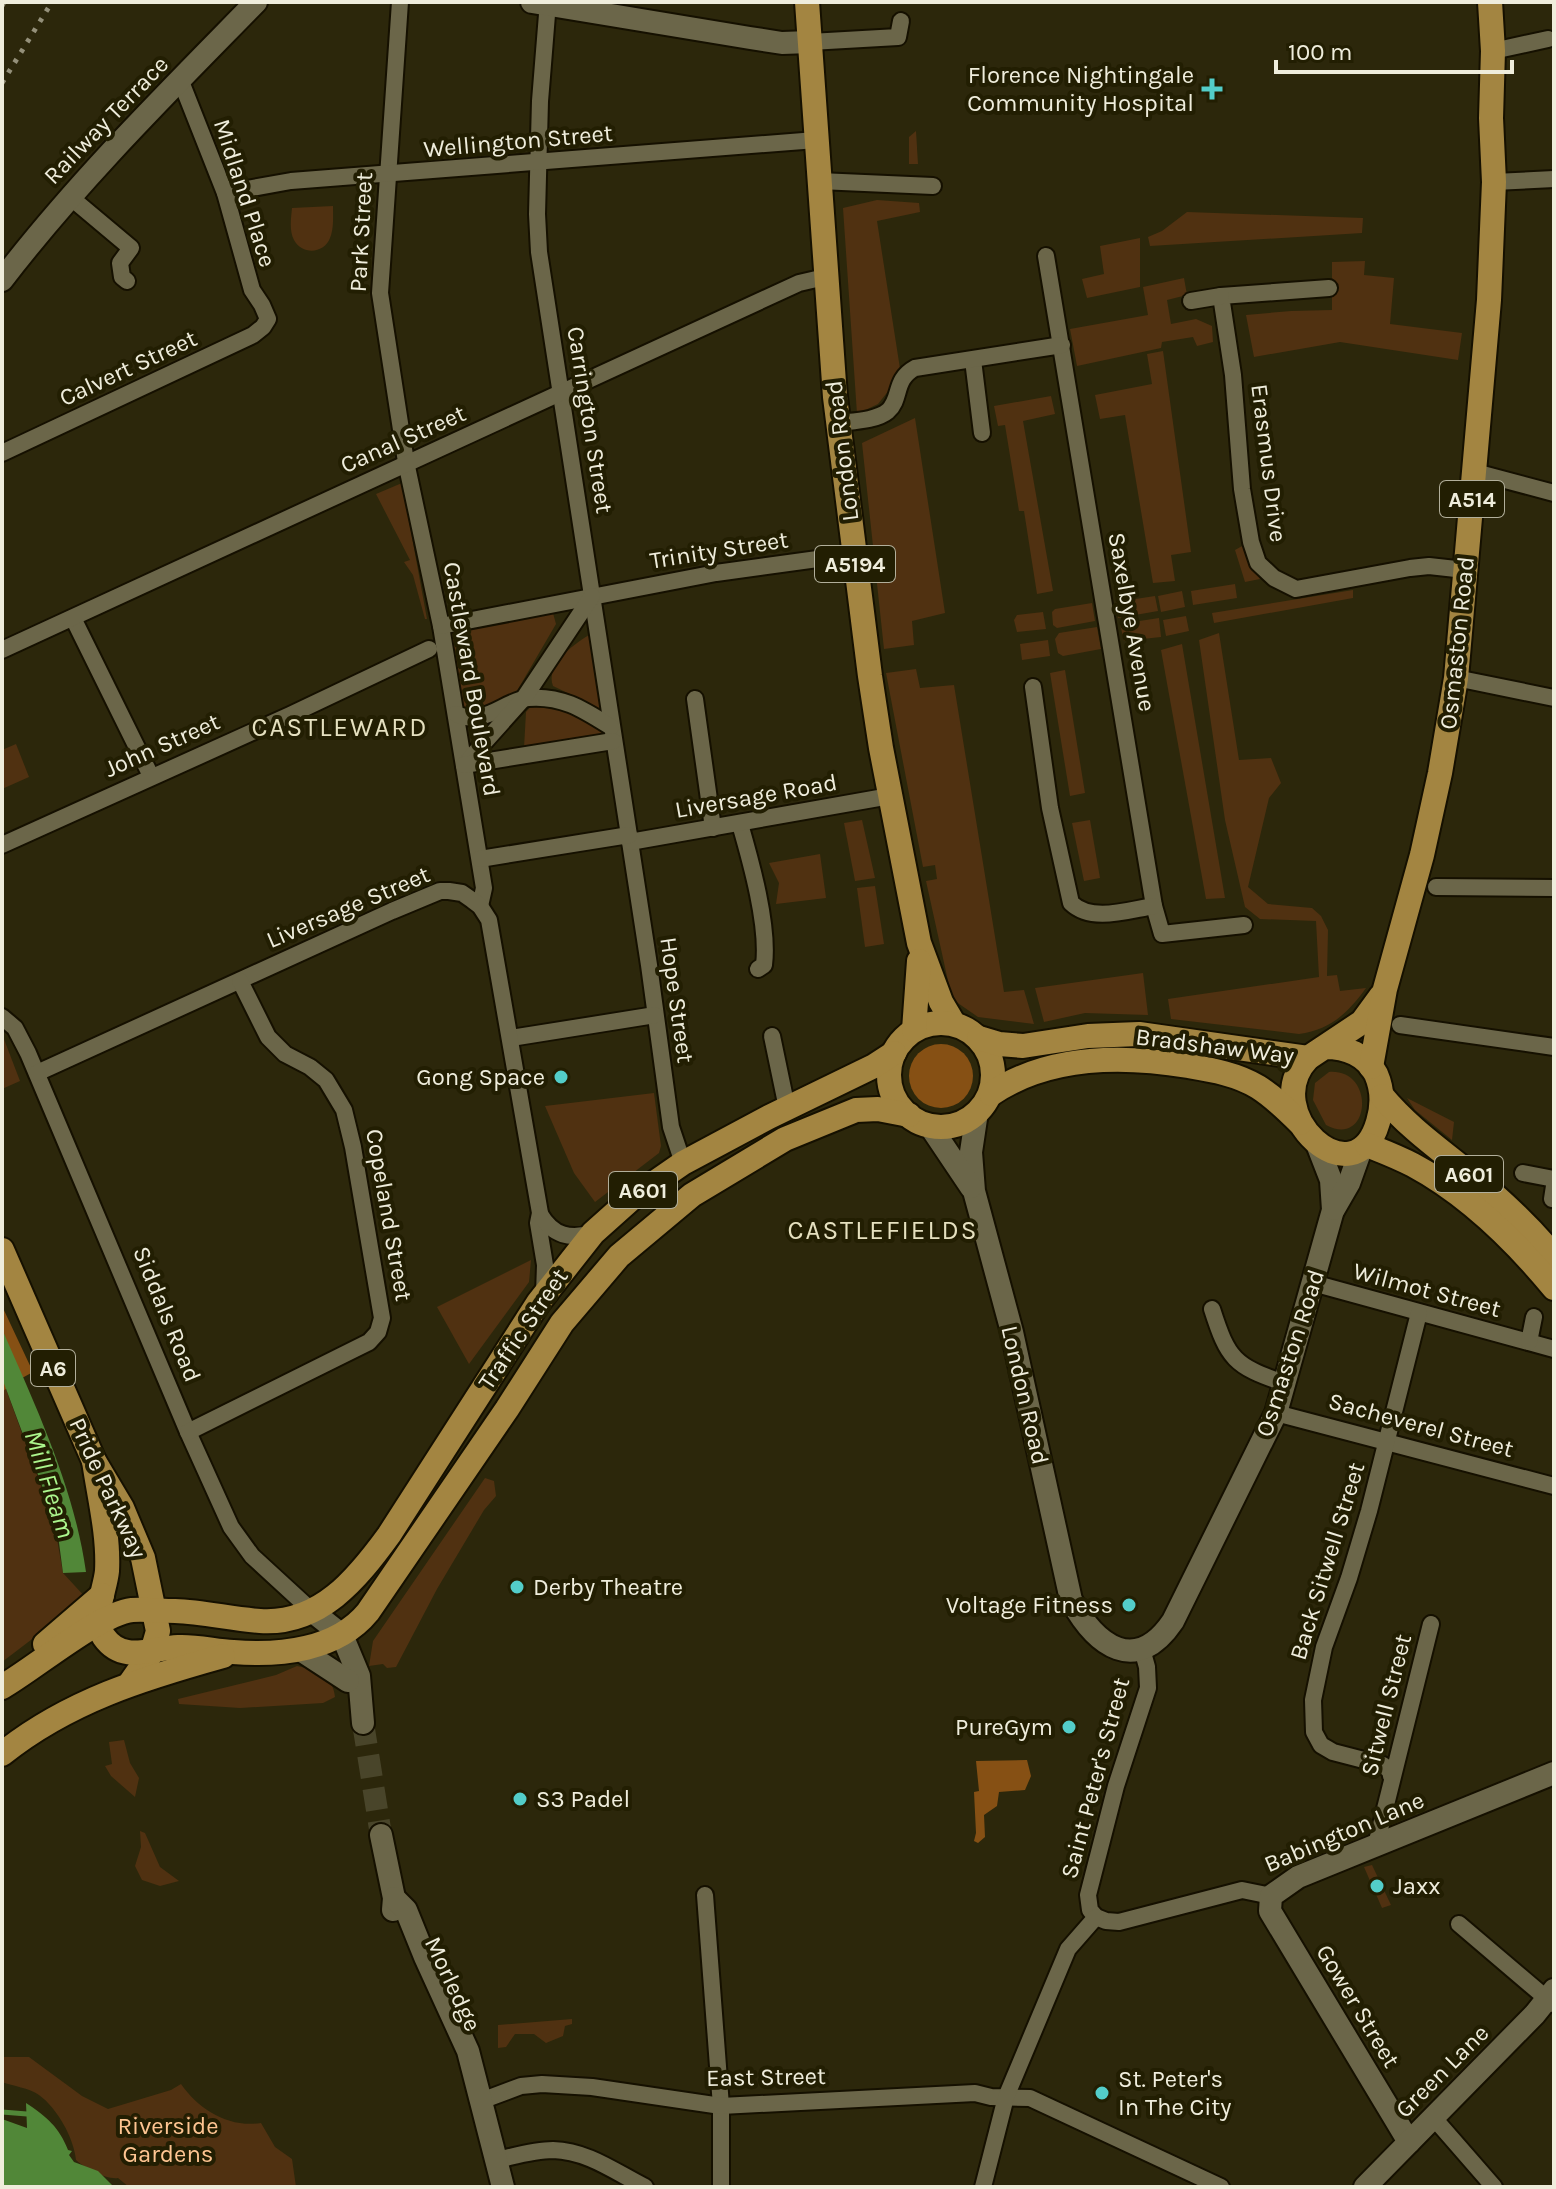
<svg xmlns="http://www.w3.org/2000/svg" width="1556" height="2189" font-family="Karla,sans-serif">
<rect width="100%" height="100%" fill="#2c270b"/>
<!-- green -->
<g fill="#503111">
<path d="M916 131 918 164H909V137Z"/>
<path d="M877 200 919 203 920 212 877 221 901 375 878 404 857 414 843 208Z"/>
<path d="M333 206C333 216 334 229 330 238 324 254 302 255 294 240 289 231 291 218 292 208Z"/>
<path d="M1187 212 1363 218 1362 233 1150 246 1148 237 1162 231Z"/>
<path d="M1140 238V287L1087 298 1082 279 1104 274 1100 246Z"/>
<path d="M1365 261 1364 275 1394 278 1390 324 1462 333 1458 360 1340 342 1254 357 1246 315 1291 311 1332 310V262Z"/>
<path d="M1184 278 1187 295 1167 300 1171 324 1196 319 1212 326 1213 342 1197 346 1193 337 1162 342 1161 348 1077 366 1070 329 1148 315 1143 287Z"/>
<path d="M1163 351 1191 552 1171 555 1175 581 1153 583 1125 415 1100 419 1095 395 1152 384 1147 354Z"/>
<path d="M1051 396 1055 414 1023 421 1053 591 1037 594 1024 511H1019L1005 425 998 426 994 406Z"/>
<path d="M915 418 945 613 912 621 914 645 884 649 862 443Z"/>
<path d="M402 483 427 619H425L413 575 404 562 410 560 376 494Z"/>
<path d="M1244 545 1260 579 1245 582 1235 550Z"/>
<path d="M1235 584 1237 598 1193 605 1191 591Z"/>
<path d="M1353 590V598L1214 623 1212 613Z"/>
<path d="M1182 591 1185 607 1161 612 1158 596Z"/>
<path d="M1155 596 1158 611 1118 618 1116 602Z"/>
<path d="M1092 603 1095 621 1057 628 1053 625 1052 612 1055 609Z"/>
<path d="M1043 612 1046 629 1017 632 1014 620 1017 615Z"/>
<path d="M553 613 556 624 514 696 501 707 462 715 448 633Z"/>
<path d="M1186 616 1189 631 1166 636 1163 620Z"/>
<path d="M1159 618 1161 637 1124 641 1120 624Z"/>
<path d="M1097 627 1101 649 1063 656 1058 653 1055 639 1059 633Z"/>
<path d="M1219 633 1239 760 1271 758 1281 783 1269 798 1248 887 1268 904 1312 908 1321 916 1328 930 1327 976 1337 975 1340 991 1366 988C1348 1013 1330 1030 1299 1034L1171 1019 1168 999 1319 977 1316 921 1260 919 1245 907 1225 820 1199 640Z"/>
<path d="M589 635 601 709 553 686C545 666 572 645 589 635Z"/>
<path d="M1048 640 1050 656 1022 660 1020 644Z"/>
<path d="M1182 644 1225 898 1206 899 1161 650Z"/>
<path d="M916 669 920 688 954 685 1004 992 1024 990 1034 1024 978 1017 952 999 926 881 937 879 935 865 923 867 886 673Z"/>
<path d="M1065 670 1085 793 1070 796 1050 673Z"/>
<path d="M534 703 572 709 606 733V737L524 748 526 712Z"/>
<path d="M16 744 29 777 2 789V750Z"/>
<path d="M862 820 875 878 855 881 844 823Z"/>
<path d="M1090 820 1100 878 1084 881 1072 823Z"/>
<path d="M820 854 826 898 776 904 779 883 769 863Z"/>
<path d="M875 886 884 944 865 947 857 888Z"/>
<path d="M1143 973 1148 1015 1085 1013 1044 1022 1035 988Z"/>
<path d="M2 1034 20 1081 2 1089Z"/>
<path d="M1329 1072C1376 1068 1371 1149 1326 1125L1313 1100 1315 1083Z"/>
<path d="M654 1093 661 1146 659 1153 595 1202 574 1173 545 1106Z"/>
<path d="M1407 1098 1454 1122 1452 1140 1415 1110Z"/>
<path d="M531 1260 529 1282 469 1364 437 1307Z"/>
<path d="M2 1378 54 1522 63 1573 86 1598 2 1662Z"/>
<path d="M485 1478 494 1481 496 1496 484 1510 437 1589 396 1667 387 1668 383 1664 369 1666 373 1641Z"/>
<path d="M297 1666C316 1670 333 1675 335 1697L323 1703 240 1708 179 1704 178 1699 276 1675Z"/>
<path d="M124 1740 130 1763 139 1778 135 1797 111 1776 105 1766 112 1764 109 1742Z"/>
<path d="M140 1831 145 1833 160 1867 179 1881 160 1886 142 1880 135 1866 141 1847Z"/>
<path d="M1372 1865 1391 1905 1382 1908 1364 1867Z"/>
<path d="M572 2019V2024L565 2026 563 2036 546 2043 534 2034H515L506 2047 498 2048V2025Z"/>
<path d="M2 2057H29L82 2096 108 2109 171 2090 181 2084C199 2110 229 2128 261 2123L275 2147 292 2159 296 2187H129L118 2178C107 2180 85 2168 76 2160 74 2138 57 2108 39 2095 29 2088 13 2086 2 2082Z"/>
</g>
<!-- forest -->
<g fill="#865014">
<circle cx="941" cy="1076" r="32"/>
<path d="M2 1306 33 1372 13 1383 2 1392Z"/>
<path d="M1027 1760 1031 1776 1025 1790 999 1792 997 1806 984 1815 985 1837 978 1843 974 1841 976 1833 974 1792 979 1791 976 1761Z"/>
</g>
<!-- water -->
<g fill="#518738">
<path d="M2 1329C36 1407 74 1487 86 1572L63 1573 58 1535 47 1499 2 1378Z"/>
<path d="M26 2103C47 2117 59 2127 68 2150L72 2151 69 2155 74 2162 98 2171 114 2187H2V2119L27 2128Z"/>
</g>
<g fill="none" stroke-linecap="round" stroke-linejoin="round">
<!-- stream -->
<path stroke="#518738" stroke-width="5" d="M2 2112 27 2114"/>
<!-- secondary-tunnel -->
<path stroke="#49452a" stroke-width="22" stroke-dasharray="22 11" stroke-linecap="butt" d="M363 1723 381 1835"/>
<defs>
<g id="street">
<path d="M400 2 380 293 406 462 441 626 484 888 480 906"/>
<path d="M548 2 540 101 537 214 539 252 649 965 671 1127 683 1163"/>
<path d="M810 42 898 37 901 21"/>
<path d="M1493 51 1548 39"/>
<path d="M819 181 933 186"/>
<path d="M1494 182 1554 179"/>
<path d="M225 193 291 181 816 140"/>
<path d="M69 196 131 248 120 263 122 277 127 281"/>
<path d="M1046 256 1154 906 1162 934 1244 925"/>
<path d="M1329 288 1221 296 1233 375 1242 489 1251 542 1258 563 1274 578 1296 589 1410 568 1429 566 1465 570"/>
<path d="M1191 301 1221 296"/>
<path d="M973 360 982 433"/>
<path d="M837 423C852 421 876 421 888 411 902 398 893 380 915 368L1062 345"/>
<path d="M2 453 253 335 263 327 268 319 262 305 252 290 225 193 180 79"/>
<path d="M1475 472 1554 493"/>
<path d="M73 618 151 776"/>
<path d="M441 626 716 573 854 554"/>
<path d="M2 650 799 283 825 277"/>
<path d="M1456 678 1554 698"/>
<path d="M1033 687 1050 808 1071 903C1092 923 1128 910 1154 906"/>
<path d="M695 699 713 828"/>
<path d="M456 714C484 727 504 701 528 698 562 695 584 710 611 727"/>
<path d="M464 765 524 698 592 596"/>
<path d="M464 765 613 741"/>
<path d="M740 824C751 862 769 926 764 965L758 969"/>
<path d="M630 842 890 796"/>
<path d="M2 845 290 715 429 649"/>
<path d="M480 859 629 835"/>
<path d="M1436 887 1554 888"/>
<path d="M2 1017 15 1028 28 1053 188 1432 231 1527 252 1556 313 1612"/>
<path d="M1400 1025 1554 1047"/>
<path d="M772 1036 787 1108"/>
<path d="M511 1038 655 1015"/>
<path d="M37 1073 392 911 440 891H449L462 893 472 900 480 906 489 920 540 1213 538 1223 545 1265 544 1294"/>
<path d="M1523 1173 1554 1179"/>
<path d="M1552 1199 1554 1186"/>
<path d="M540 1214C553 1236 570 1240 593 1233"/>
<path d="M1313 1283 1554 1349"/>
<path d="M1212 1309C1228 1359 1234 1366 1284 1383"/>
<path d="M1529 1342 1534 1317"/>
<path d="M1276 1413 1554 1486"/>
<path d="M188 1432 369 1342 378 1332 382 1318 353 1147 344 1110 326 1080 310 1067 285 1054 268 1037 240 981"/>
<path d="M1142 1649 1147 1667 1148 1688 1116 1786 1088 1895 1090 1910 1096 1917 1106 1921 1119 1922 1242 1890 1271 1896"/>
<path d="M1391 1776 1390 1771 1383 1765 1333 1752 1321 1745 1314 1732 1313 1700 1324 1647 1349 1578 1369 1511 1419 1313"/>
<path d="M1376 1845 1431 1624"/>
<path d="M705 1895 721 2106V2187"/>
<path d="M1459 1924 1553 2004"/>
<path d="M481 2101 521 2086 542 2084 592 2087 721 2106 975 2093 991 2097 1030 2098 1221 2187"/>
<path d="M1433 2117 1494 2187"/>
<path d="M497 2160C515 2156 534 2150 553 2150 588 2151 615 2172 645 2187"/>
<path d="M983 2187 1006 2097 1068 1949 1096 1917"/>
</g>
<g id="secondary">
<path d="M532 2 750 38 782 43 810 42"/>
<path d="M2 280C79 180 168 92 256 2"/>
<path d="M977 1112 971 1152 974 1191 1012 1332 1071 1600C1096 1646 1136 1676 1173 1621L1276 1413 1333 1210 1331 1180 1317 1144"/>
<path d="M930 1126 971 1187"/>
<path d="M1334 1209 1349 1183 1360 1152"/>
<path d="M313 1612 342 1635 359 1676 363 1723"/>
<path d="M299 1649 348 1681"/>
<path d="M381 1835 394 1898 393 1910"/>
<path d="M394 1898 406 1910 425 1957 468 2051 503 2187"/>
<path d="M1409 2142 1270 1911 1271 1896 1298 1877 1554 1773"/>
<path d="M1365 2187 1535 2014 1554 1990"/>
</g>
<g id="primary">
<path d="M807 2 835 397 870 676 881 748 919 943 941 1002 954 1024"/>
<circle cx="941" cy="1075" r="52"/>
<path d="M914 1030 919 961"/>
<path d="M979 1038 999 1044 1023 1046 1088 1036 1139 1034 1308 1058"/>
<path d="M1325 1047C1346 1047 1366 1055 1376 1074 1383 1090 1383 1106 1378 1122 1355 1202 1256 1113 1308 1058L1362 1022 1381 996"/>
<path d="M1371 1067 1385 989 1422 855 1440 773 1456 678 1489 300 1494 182 1491 118 1493 51 1490 2"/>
<path d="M991 1094C1048 1055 1122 1055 1188 1066 1212 1070 1237 1074 1258 1087 1274 1097 1287 1110 1300 1123"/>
<path d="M1382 1096C1406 1125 1435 1146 1465 1170 1497 1196 1527 1224 1554 1256"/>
<path d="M1367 1145C1382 1151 1398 1157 1413 1165 1467 1194 1515 1241 1554 1288"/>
<path d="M2 1250 94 1461 122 1508 143 1558 158 1631 152 1652 131 1682"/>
<path d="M94 1461C99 1496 109 1535 107 1571 105 1591 91 1618 104 1637 123 1664 152 1648 178 1647 196 1646 215 1651 233 1652 280 1656 337 1650 368 1612L507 1409 562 1323 619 1256 692 1195 785 1139 856 1110 878 1109 909 1115"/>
<path d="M45 1644 102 1595"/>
<path d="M2 1687C35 1668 99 1614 132 1610 147 1609 161 1611 175 1611 204 1612 231 1619 260 1621 320 1625 357 1579 389 1535L538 1303 593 1233 631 1199 683 1163 769 1117 874 1066 894 1053"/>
<path d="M2 1754C68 1701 144 1678 223 1656"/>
</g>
</defs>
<!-- street casing -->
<use href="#street" stroke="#151000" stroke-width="20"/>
<!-- secondary casing -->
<use href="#secondary" stroke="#151000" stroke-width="26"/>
<!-- primary casing -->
<use href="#primary" stroke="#151000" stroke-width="28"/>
<!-- street -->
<use href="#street" stroke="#6b6649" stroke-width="16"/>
<!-- secondary -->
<use href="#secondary" stroke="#6b6649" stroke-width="22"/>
<!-- primary -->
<use href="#primary" stroke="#a38541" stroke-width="24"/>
<!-- rail -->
<g stroke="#94907a" stroke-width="5" stroke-dasharray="4 8" stroke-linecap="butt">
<path d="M2 6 4 2"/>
<path d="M2 83 52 2"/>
</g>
</g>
<!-- markers -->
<g fill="#53cdc9" stroke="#221e02" stroke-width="3">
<path d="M1208 77h8v8h8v8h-8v8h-8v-8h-8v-8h8z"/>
<circle cx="561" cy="1077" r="8"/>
<circle cx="517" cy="1587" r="8"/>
<circle cx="1129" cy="1605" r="8"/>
<circle cx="1069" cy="1727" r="8"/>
<circle cx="520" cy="1799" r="8"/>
<circle cx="1377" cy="1886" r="8"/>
<circle cx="1102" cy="2093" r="8"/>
</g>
<g text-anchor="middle" stroke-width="8" stroke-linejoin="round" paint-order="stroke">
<!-- shield labels -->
<g fill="#221e02" stroke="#b2af9b" stroke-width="2">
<rect x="1440" y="481" width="64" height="36" rx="6"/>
<rect x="815" y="546" width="80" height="36" rx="6"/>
<rect x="1435" y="1156" width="68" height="36" rx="6"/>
<rect x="609" y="1172" width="68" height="36" rx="6"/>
<rect x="31" y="1350" width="44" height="36" rx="6"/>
</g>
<g font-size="22" font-weight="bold" fill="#efeddc">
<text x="1472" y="507">A514</text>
<text x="855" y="572">A5194</text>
<text x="1469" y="1182">A601</text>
<text x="643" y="1198">A601</text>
<text x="53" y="1376">A6</text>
</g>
<!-- poi labels -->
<g font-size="24" fill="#efeddc" stroke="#221e02" text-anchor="end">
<text x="1194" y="83">Florence Nightingale<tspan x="1194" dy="28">Community Hospital</tspan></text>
<text x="545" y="1085">Gong Space</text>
<text x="533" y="1595" text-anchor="start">Derby Theatre</text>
<text x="1113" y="1613">Voltage Fitness</text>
<text x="1053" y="1735">PureGym</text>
<text x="536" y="1807" text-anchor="start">S3 Padel</text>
<text x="1393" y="1894" text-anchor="start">Jaxx</text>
<text x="1118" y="2087" text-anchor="start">St. Peter's<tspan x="1118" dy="28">In The City</tspan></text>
</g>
<!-- street labels -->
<g font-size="24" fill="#efeddc" stroke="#221e02">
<text transform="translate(106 120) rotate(-46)" y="8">Railway Terrace</text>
<text transform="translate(518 141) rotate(-5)" y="8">Wellington Street</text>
<text transform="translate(245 193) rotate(72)" y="8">Midland Place</text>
<text transform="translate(361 232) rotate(-87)" y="8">Park Street</text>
<text transform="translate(128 368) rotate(-25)" y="8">Calvert Street</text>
<text transform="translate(590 420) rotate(81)" y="8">Carrington Street</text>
<text transform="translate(403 439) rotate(-24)" y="8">Canal Street</text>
<text transform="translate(842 451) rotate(-97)" y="8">London Road</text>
<text transform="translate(1269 463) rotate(83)" y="8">Erasmus Drive</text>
<text transform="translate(719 550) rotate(-9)" y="8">Trinity Street</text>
<text transform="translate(1132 622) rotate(80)" y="8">Saxelbye Avenue</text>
<text transform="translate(1457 643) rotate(-84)" y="8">Osmaston Road</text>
<text transform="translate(472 679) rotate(80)" y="8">Castleward Boulevard</text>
<text transform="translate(162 745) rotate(-24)" y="8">John Street</text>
<text transform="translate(756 796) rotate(-10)" y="8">Liversage Road</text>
<text transform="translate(348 907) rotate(-23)" y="8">Liversage Street</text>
<text transform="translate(677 1000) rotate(82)" y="8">Hope Street</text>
<text transform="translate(1215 1046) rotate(7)" y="8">Bradshaw Way</text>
<text transform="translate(389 1215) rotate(80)" y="8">Copeland Street</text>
<text transform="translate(1427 1290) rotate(15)" y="8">Wilmot Street</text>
<text transform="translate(167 1314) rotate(68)" y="8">Siddals Road</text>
<text transform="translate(523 1329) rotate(-56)" y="8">Traffic Street</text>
<text transform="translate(1290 1353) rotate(-72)" y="8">Osmaston Road</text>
<text transform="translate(1025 1395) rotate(77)" y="8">London Road</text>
<text transform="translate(1421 1425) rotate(15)" y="8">Sacheverel Street</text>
<text transform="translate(108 1488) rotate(65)" y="8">Pride Parkway</text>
<text transform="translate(1327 1561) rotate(-73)" y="8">Back Sitwell Street</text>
<text transform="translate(1386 1705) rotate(-76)" y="8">Sitwell Street</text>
<text transform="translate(1095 1778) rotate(-75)" y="8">Saint Peter's Street</text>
<text transform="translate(1344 1832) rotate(-23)" y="8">Babington Lane</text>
<text transform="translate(453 1984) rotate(65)" y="8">Morledge</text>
<text transform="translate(1358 2006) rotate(59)" y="8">Gower Street</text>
<text transform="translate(1442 2071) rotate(-45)" y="8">Green Lane</text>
<text transform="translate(766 2077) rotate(-1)" y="8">East Street</text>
</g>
<!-- park labels -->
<g font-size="24" fill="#fec592" stroke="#221e02">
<text x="168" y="2134">Riverside<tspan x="168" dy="28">Gardens</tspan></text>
</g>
<!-- neighbourhood labels -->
<g font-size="26" letter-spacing="2" fill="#e5e0bf" stroke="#221e02">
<text x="340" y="736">CASTLEWARD</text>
<text x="883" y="1239">CASTLEFIELDS</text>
</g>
<!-- water labels -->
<g font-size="26" font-style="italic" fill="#acf68d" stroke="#221e02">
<text transform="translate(50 1484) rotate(72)" y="9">Mill Fleam</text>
</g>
</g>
<!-- border -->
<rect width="1556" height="2189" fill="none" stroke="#efeddc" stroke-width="8"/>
<!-- scale -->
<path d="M1276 60v12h236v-12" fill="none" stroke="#efeddc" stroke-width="4"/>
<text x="1288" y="60" font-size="24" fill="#efeddc" stroke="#221e02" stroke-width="6" paint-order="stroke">100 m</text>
</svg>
